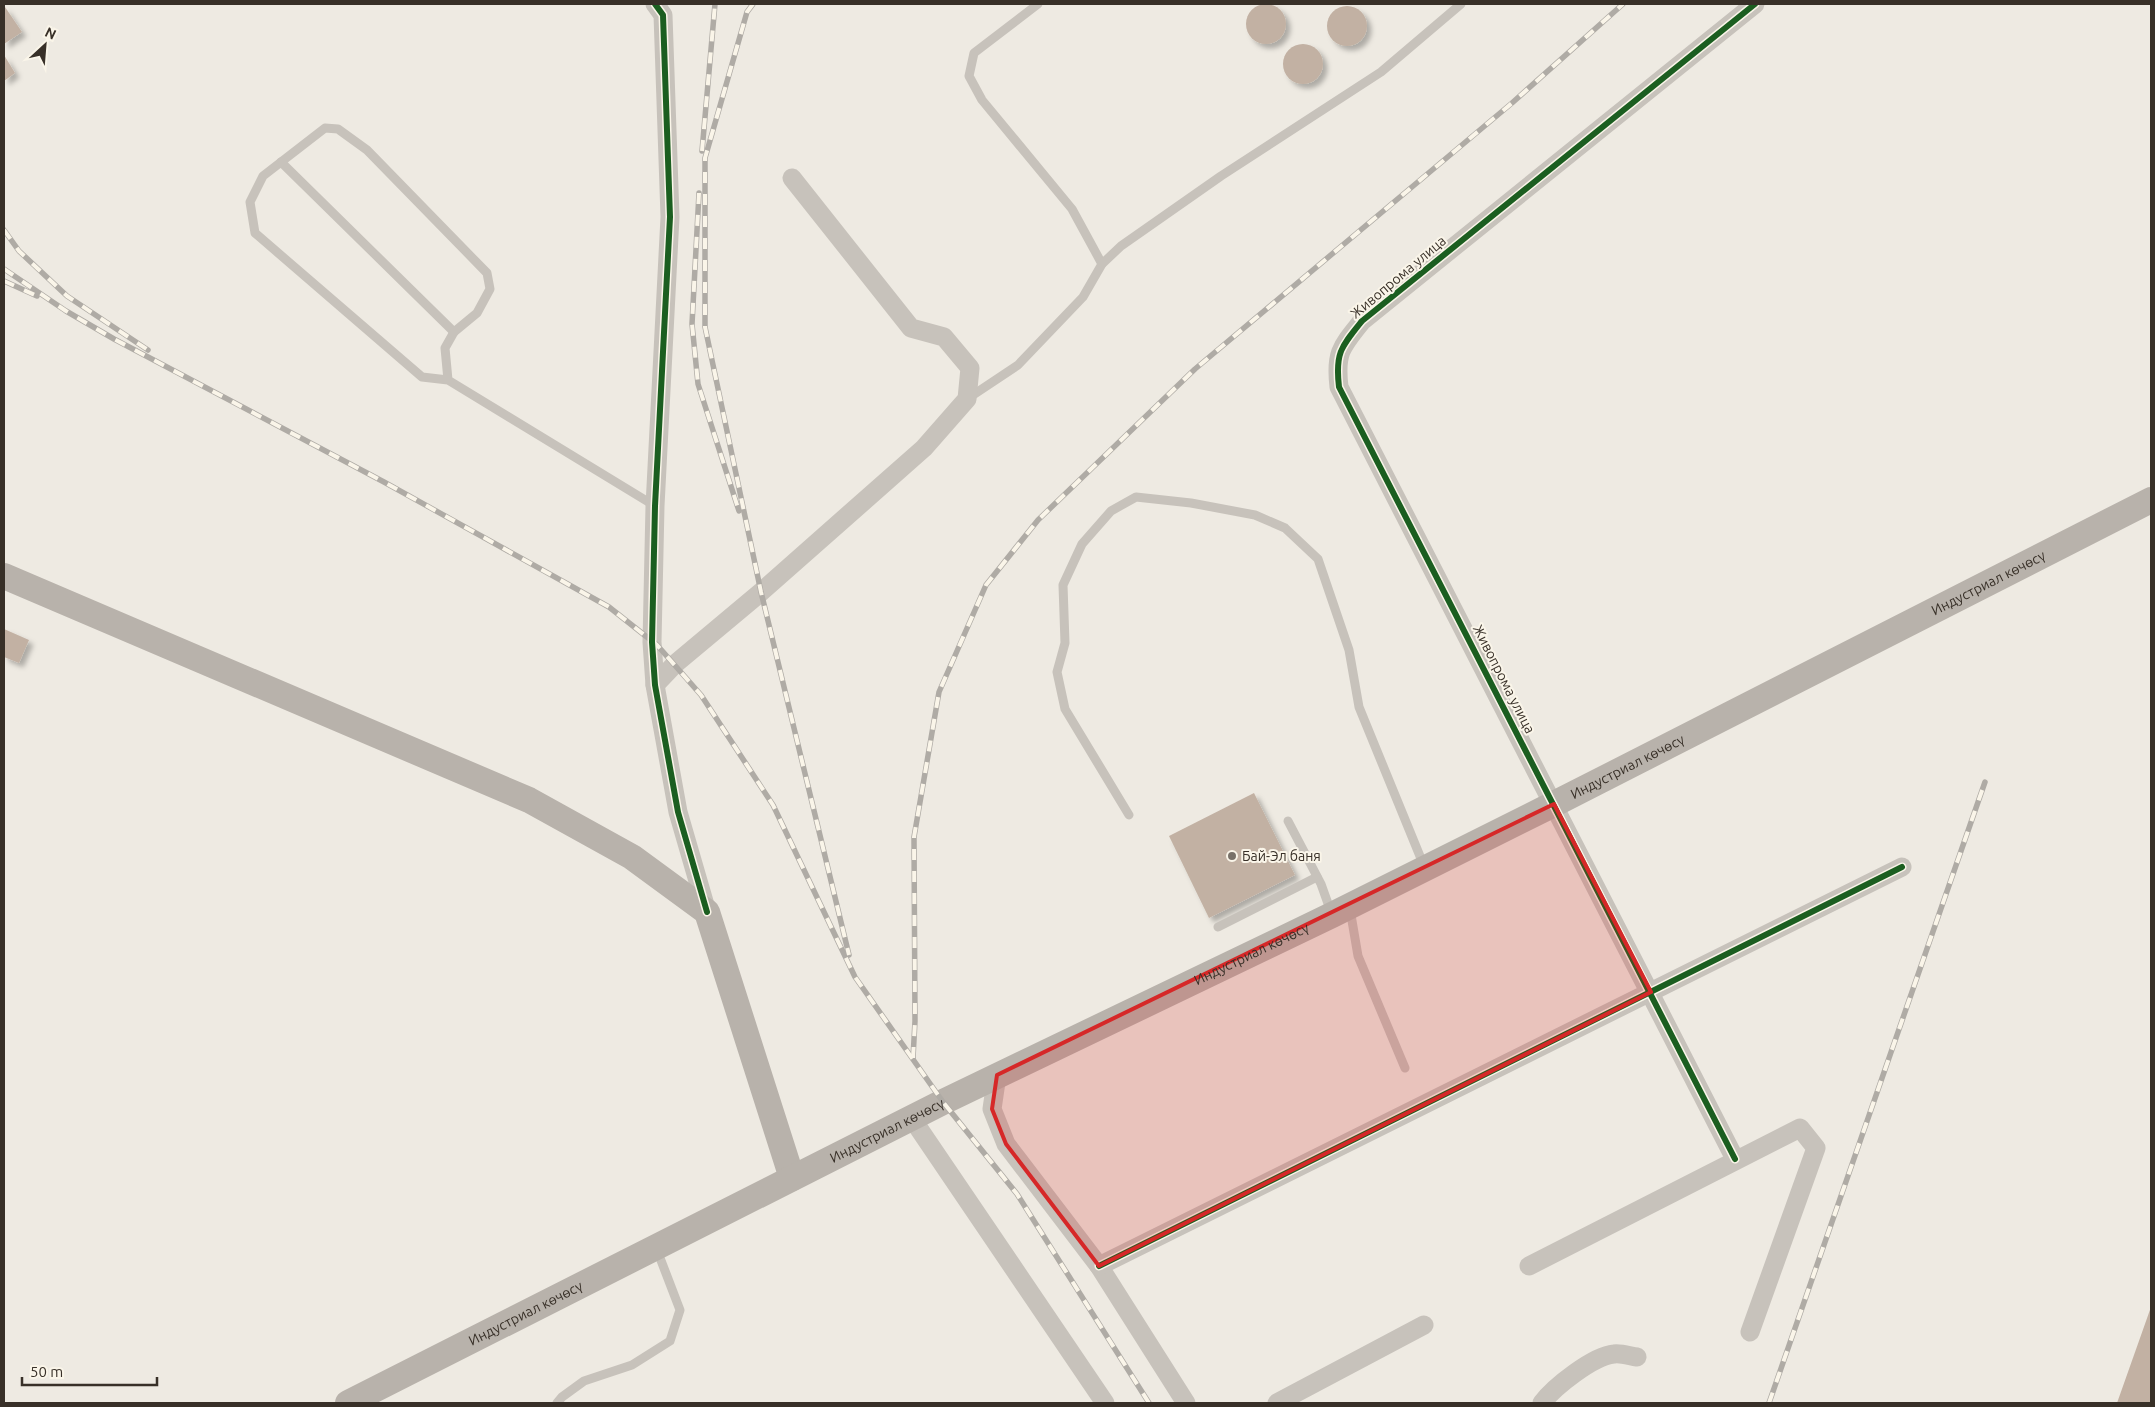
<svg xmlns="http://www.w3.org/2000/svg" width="2155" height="1407" font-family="Ubuntu,sans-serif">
<defs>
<filter id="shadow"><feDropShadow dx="4.5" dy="4.5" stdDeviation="2.5" flood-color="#0004"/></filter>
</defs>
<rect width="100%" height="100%" fill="#eeeae2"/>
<!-- building -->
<g fill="#c2b1a3" filter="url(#shadow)">
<circle cx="1266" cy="24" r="20"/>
<circle cx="1347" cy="26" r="20"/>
<path d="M5 7 22 32 4 44V8Z"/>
<circle cx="1303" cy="64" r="20"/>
<path d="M4 55 15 73 4 81Z"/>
<path d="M4 629 29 640 19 663 4 657Z"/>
<path d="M1254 793 1295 875 1209 918 1169 836Z"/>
<path d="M2151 1307V1403H2117Z"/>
</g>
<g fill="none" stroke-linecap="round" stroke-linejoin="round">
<!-- service -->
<g stroke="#c7c2bb" stroke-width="9">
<path d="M1038 4 974 53 969 76 982 100 1072 209 1102 264"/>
<path d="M281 162 454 332"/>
<path d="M448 380 445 348 454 332 477 313 490 289 487 273 367 150 338 129 325 128 263 176 250 202 255 233 422 377 448 380 655 506"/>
<path d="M967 399 1018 365 1083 297 1102 264 1121 246 1221 176 1381 72 1461 4"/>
<path d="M1129 815 1065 709 1057 672 1065 643 1063 585 1082 544 1111 511 1136 497 1191 503 1255 515 1285 528 1318 559 1349 650 1359 707 1424 866"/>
<path d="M1288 821 1321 884 1331 912"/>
<path d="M1350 909 1358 956 1405 1068"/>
<path d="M1218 927 1317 877"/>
<path d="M557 1403 562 1397 584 1381 632 1365 670 1341 680 1310 657 1250"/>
</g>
<!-- minor -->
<g stroke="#c7c2bb" stroke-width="19">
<path d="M655 4 663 15 670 217 655 506 652 642 655 685 678 812 707 912"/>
<path d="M655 685 675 664 761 592 924 448 967 399 970 368 944 337 911 328 792 178"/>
<path d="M997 1075 992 1109 1006 1144 1099 1266 1186 1403"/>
<path d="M911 1117 1105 1403"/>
<path d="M1735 1159 1339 387C1335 353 1341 347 1362 321L1755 4"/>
<path d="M1099 1266 1902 867"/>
<path d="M1529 1266 1800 1128 1816 1148 1750 1332"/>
<path d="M1277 1403 1424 1325"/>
<path d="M1542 1403C1554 1387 1593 1356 1614 1354 1621 1353 1630 1356 1637 1357"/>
</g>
<!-- secondary -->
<g stroke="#b8b2ab" stroke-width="26">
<path d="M4 576 529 800 632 857 707 912 792 1178"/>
<path id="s1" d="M348 1403 943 1102 1332 915 1554 804 2151 500"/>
</g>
<defs>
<g id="rail">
<path d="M753 4 747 12 705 158V327L761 592 849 955"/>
<path d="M702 151 715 4"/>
<path d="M699 193 692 324 698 384 739 511"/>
<path d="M4 230 19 251 67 296 148 350"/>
<path d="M4 269 66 311 114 339 384 482 609 607 657 645 701 695 773 805 855 977 943 1102 1017 1194 1149 1403"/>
<path d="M4 281 37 296"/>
<path d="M913 1058 915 1021 914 837 939 692 986 585 1038 520 1195 369 1512 103 1623 4"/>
<path d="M1769 1403 1985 782"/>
</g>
</defs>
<!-- rail casing -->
<use href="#rail" stroke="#afaba5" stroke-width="5.5"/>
<!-- rail -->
<use href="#rail" stroke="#faf5e9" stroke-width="4" stroke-dasharray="11" stroke-linecap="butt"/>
<defs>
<g id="cycleway">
<path d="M655 4 663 15 670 217 655 506 652 642 655 685 678 812 707 912"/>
<path d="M1735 1159 1339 387C1335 353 1341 347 1362 321L1755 4"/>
<path d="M1099 1266 1902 867"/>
</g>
</defs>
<!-- cycleway casing -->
<use href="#cycleway" stroke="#faf5e9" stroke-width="9"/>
<!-- cycleway -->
<use href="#cycleway" stroke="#1b5e20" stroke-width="6"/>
</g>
<!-- marked area -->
<path fill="#d62828" fill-opacity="0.2" stroke="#d62828" stroke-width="4" stroke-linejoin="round" d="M1554 804 1651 992 1099 1266 1006 1144 992 1109 997 1075Z"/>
<!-- markers -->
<circle fill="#787169" stroke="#faf5e9" stroke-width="2" cx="1232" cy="856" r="5"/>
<g text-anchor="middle" stroke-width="4" stroke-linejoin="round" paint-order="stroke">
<!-- street labels -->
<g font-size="14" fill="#383028" stroke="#faf5e9">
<text transform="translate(1398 277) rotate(-40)" y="5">Живопрома улица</text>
<text dy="5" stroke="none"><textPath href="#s1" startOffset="1834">Индустриал көчөсү</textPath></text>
<text transform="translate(1504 679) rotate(63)" y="5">Живопрома улица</text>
<text dy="5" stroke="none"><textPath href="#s1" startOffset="1429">Индустриал көчөсү</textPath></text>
<text dy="5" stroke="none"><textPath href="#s1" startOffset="1009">Индустриал көчөсү</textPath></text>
<text dy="5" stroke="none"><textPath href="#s1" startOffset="604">Индустриал көчөсү</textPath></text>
<text dy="5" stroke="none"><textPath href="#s1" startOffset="199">Индустриал көчөсү</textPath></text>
</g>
<!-- poi labels -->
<g font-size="14" fill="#383028" stroke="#faf5e9" text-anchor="start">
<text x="1242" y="861">Бай-Эл баня</text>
</g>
</g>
<!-- border -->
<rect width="2155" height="1407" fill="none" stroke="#383028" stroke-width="10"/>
<!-- north arrow -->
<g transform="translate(45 45) rotate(26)" stroke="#faf5e9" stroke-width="4" paint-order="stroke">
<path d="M0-4L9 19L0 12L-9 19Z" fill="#383028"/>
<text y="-8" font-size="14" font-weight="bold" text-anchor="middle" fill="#383028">N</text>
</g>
<!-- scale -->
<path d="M22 1377v8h135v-8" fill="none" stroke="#383028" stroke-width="2.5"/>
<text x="30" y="1377" font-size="15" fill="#383028" stroke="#faf5e9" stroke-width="4" paint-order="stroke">50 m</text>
</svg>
